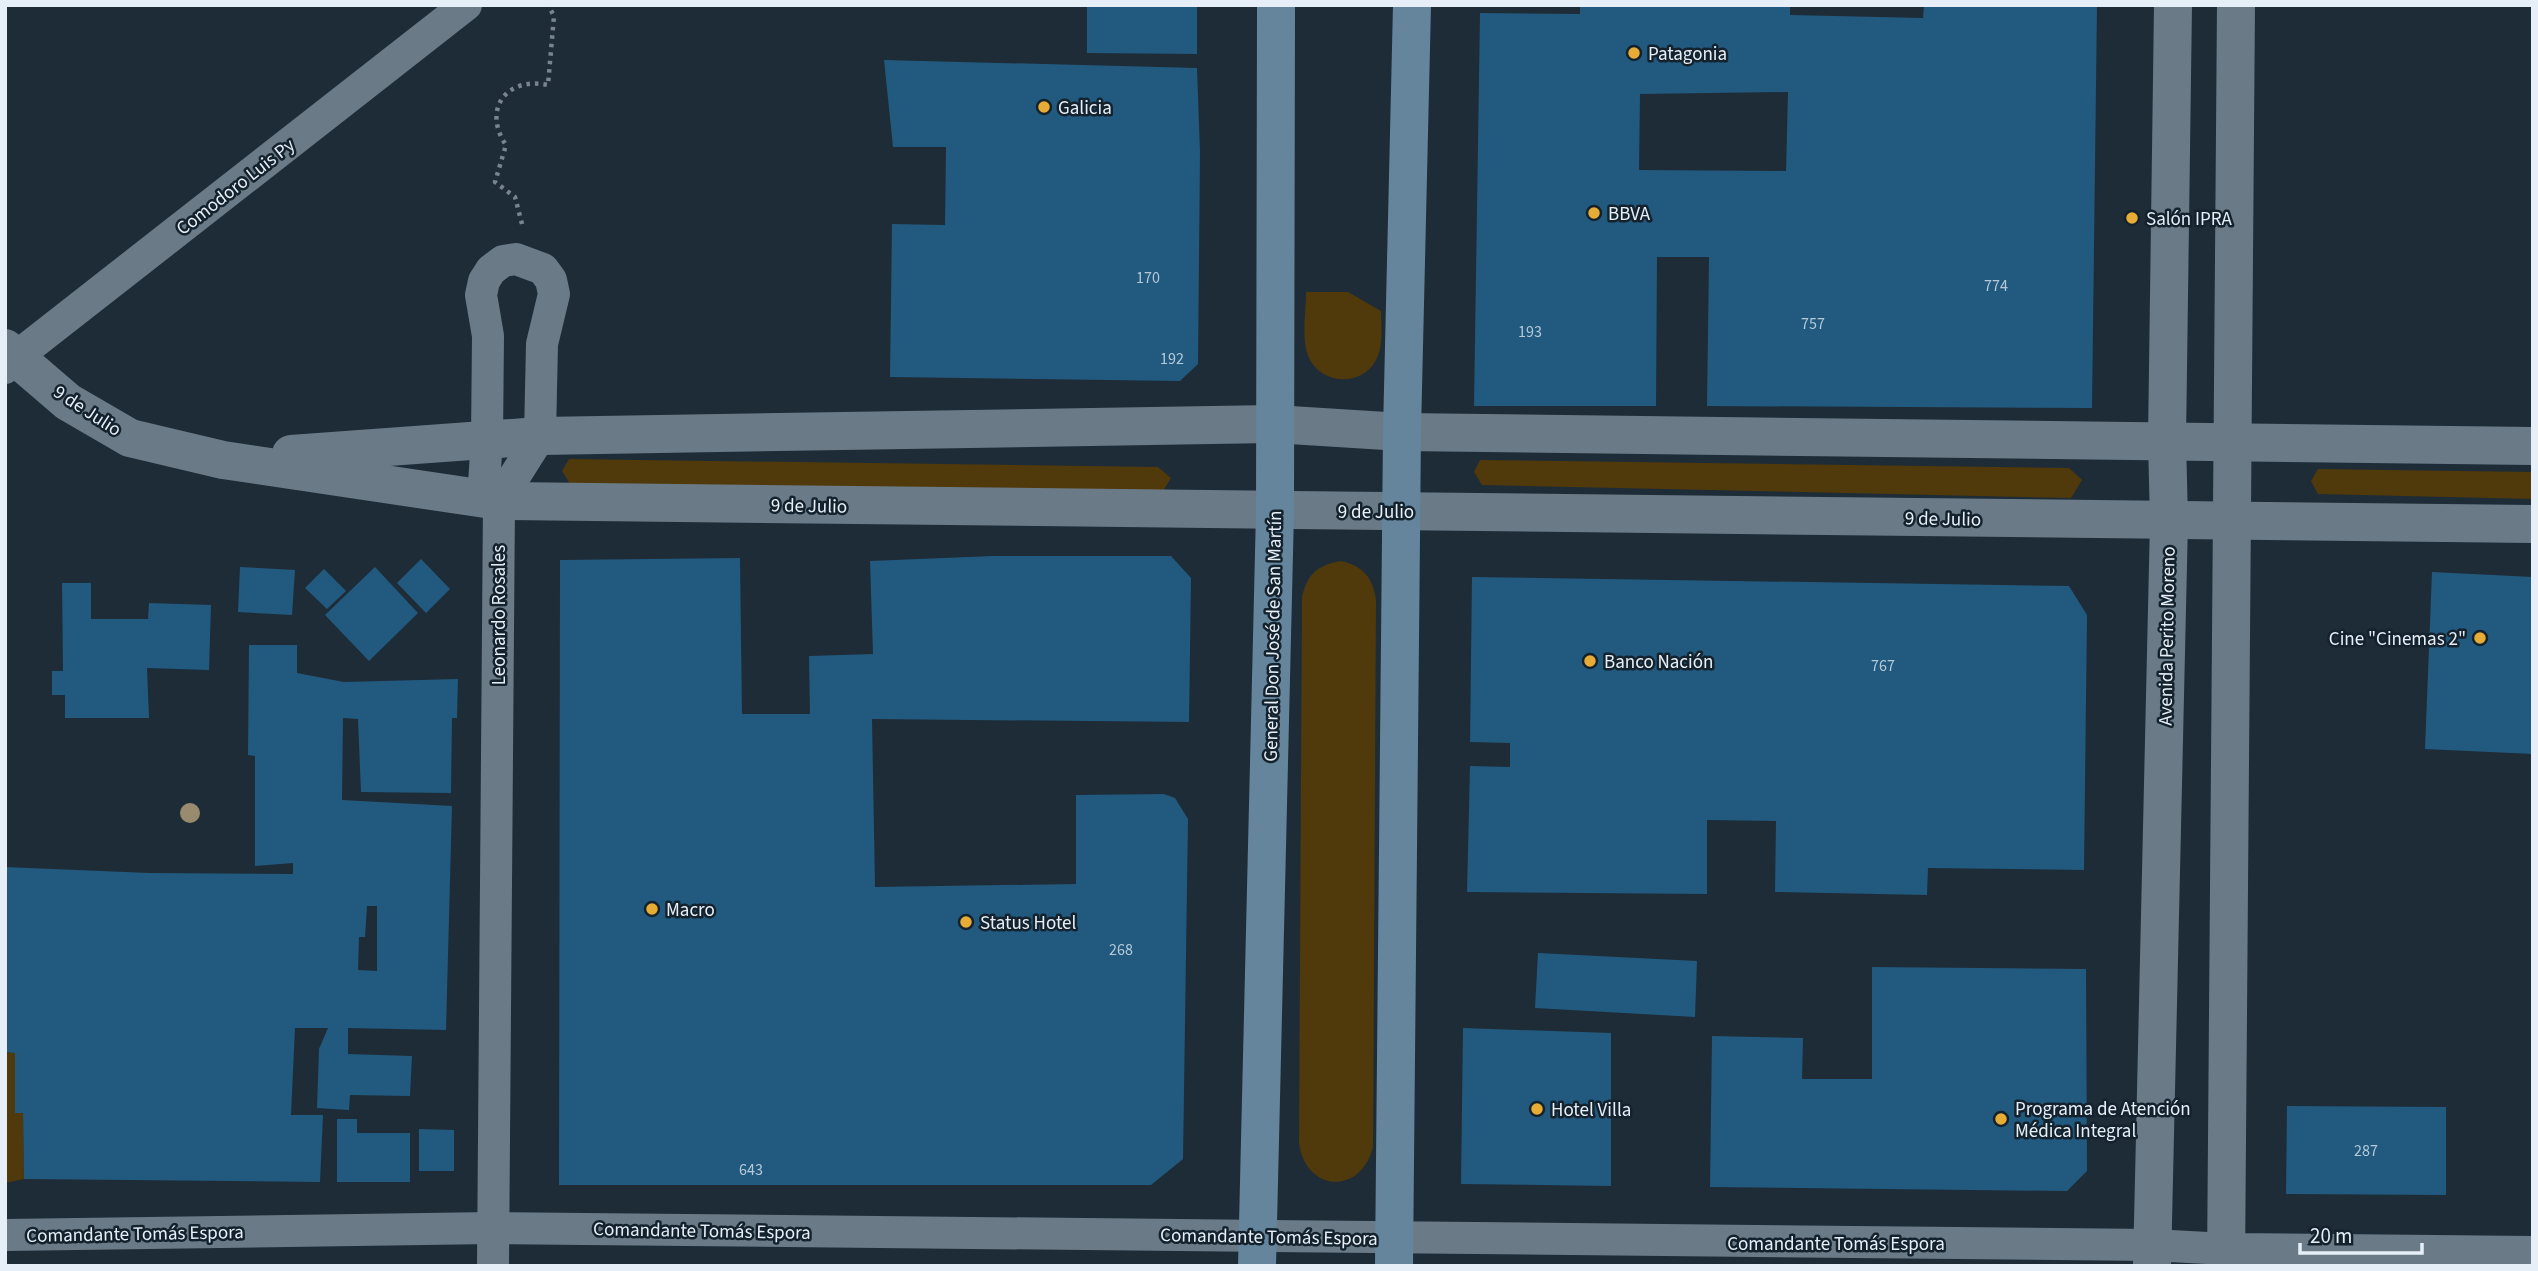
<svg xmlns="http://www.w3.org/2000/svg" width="2538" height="1271" font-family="'Source Sans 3',sans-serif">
<rect width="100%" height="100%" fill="#1e2c37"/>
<!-- green -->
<g fill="#50390b">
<path d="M1306 292H1348L1381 311C1381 326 1384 346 1376 360 1362 387 1322 385 1309 358 1301 340 1306 312 1306 292Z"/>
<path d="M569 459 1158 467 1171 478 1160 496 570 484 562 471Z"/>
<path d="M1480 460 2069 468 2082 480 2071 498 1482 485 1474 472Z"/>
<path d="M2318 469 2533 472V499L2318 494 2311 481Z"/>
<path d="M1341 561C1363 566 1373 578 1376 600L1373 1147C1361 1195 1306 1193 1299 1143L1302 597C1307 574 1318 565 1341 561Z"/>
<path d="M5 1052 15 1053V1113H23L24 1179 5 1183Z"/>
</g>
<!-- building -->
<g fill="#22597e" fill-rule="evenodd">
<path d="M1087 5H1197V54L1087 53Z"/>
<path d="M1580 5H1790V15L1923 18 1924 5H2097L2092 408 1707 406 1709 257H1657L1656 406H1474L1480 13 1580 14ZM1788 92 1786 171 1639 170 1640 94Z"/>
<path d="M884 60 1197 68 1200 152 1198 364 1180 381 890 377 892 224 945 225 946 147H893Z"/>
<path d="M993 556H1171L1191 578 1189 722 872 719 875 887 1076 884V795L1164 794 1175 798 1188 819 1183 1159 1151 1185H559L560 560 740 558 742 714H810L809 656 873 654 870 561Z"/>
<path d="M421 559 450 589 426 613 397 583Z"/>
<path d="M240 567 295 570 292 615 238 612Z"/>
<path d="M375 567 418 613 369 661 325 615Z"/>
<path d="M324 569 346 591 327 609 305 588Z"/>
<path d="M2432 572 2533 577V754L2425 749Z"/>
<path d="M1472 577 2069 586 2087 615 2084 870 1928 868 1927 895 1775 892 1776 821 1707 820V894L1467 892 1470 766 1510 767V743L1470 742Z"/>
<path d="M62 583H91V619H148L149 603 211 605 209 670 147 668 149 718H65V695H52V671H63Z"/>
<path d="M249 645H297V673L344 682 458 679 457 718H452L451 793 361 792 358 719 343 718 342 800 452 806 446 1030 348 1028V1054L412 1056 410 1096 350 1095 349 1110 317 1108 319 1049 328 1028H295L291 1115H323L320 1182 24 1179 23 1113H15V1053L5 1052V867L149 873 293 874V863L255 866V756L248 755ZM367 906H377V971L358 970 359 937H365Z"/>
<path d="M1538 953 1697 961 1695 1017 1535 1008Z"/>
<path d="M1872 967 2086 969 2087 1171 2067 1191 1710 1187 1712 1036 1803 1038 1802 1079H1872Z"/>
<path d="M1463 1028 1611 1033V1186L1461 1184Z"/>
<path d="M2287 1106 2446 1107V1195L2286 1194Z"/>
<path d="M337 1119H357V1133H410V1182H337Z"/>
<path d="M419 1129 454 1130V1171H419Z"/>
</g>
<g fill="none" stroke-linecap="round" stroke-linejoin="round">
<!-- path -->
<path stroke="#78848e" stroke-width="4.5" stroke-dasharray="3.5 5" stroke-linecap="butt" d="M522 224 515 197 495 182 506 145C482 110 506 76 548 85L554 16 548 5"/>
<!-- minor -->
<g stroke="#6a7b87" stroke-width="32">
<path d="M5 368 16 357 466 5"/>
<path d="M483 498 487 439 488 336 481 295 484 281 491 270 503 261 516 259 543 269 551 280 554 294 542 344 540 436 499 501 493 1266"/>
<path d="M5 1235 493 1228 2152 1245 2226 1249 2533 1252"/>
</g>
<!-- tertiary -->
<g stroke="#6a7b87" stroke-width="38">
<path d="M5 348 68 402 130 438 223 460 499 501 2533 524"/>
<path d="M291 454 540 436 1274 424 1402 432 2533 446"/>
<path d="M2152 1266 2169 521 2167 441 2173 5"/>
<path d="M2226 1266 2236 5"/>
</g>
<!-- secondary -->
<g stroke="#64859c" stroke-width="38">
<path d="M1257 1266 1275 511 1276 5"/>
<path d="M1394 1266 1402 432 1412 5"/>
</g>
</g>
<!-- trees -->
<circle fill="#998b6d" cx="190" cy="813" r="10"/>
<!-- markers -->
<g fill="#e6ac36" stroke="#14222d" stroke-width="2.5">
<circle cx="1634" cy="53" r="7"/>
<circle cx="1044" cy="107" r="7"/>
<circle cx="1594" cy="213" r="7"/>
<circle cx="2132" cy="218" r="7"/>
<circle cx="2480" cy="638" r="7"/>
<circle cx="1590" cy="661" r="7"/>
<circle cx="652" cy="909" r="7"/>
<circle cx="966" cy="922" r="7"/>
<circle cx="1537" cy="1109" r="7"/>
<circle cx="2001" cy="1119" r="7"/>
</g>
<g text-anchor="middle" stroke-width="5" stroke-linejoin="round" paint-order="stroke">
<!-- number labels -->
<g font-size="16" fill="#b5cad9">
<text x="1148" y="283">170</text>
<text x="1996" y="291">774</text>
<text x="1813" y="329">757</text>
<text x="1530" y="337">193</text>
<text x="1172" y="364">192</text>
<text x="1883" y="671">767</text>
<text x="1121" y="955">268</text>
<text x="2366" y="1156">287</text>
<text x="751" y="1175">643</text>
</g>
<!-- poi labels -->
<g font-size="19" fill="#e6eff7" stroke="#14222d" text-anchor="start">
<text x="1648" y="60">Patagonia</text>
<text x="1058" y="114">Galicia</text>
<text x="1608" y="220">BBVA</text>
<text x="2146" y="225">Salón IPRA</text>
<text x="2466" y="645" text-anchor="end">Cine "Cinemas 2"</text>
<text x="1604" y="668">Banco Nación</text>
<text x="666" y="916">Macro</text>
<text x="980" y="929">Status Hotel</text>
<text x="2015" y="1115">Programa de Atención<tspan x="2015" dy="22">Médica Integral</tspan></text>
<text x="1551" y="1116">Hotel Villa</text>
</g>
<!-- street labels -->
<g font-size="19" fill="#e6eff7" stroke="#14222d">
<text transform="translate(235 186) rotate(-38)" y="7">Comodoro Luis Py</text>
<text transform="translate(88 410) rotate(33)" y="7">9 de Julio</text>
<text transform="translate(809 505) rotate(1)" y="7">9 de Julio</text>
<text x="1376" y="518">9 de Julio</text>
<text transform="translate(1943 518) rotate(1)" y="7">9 de Julio</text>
<text transform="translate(498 615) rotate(-90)" y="7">Leonardo Rosales</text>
<text transform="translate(1272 636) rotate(-89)" y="7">General Don José de San Martín</text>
<text transform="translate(2166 636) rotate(-89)" y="7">Avenida Perito Moreno</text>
<text transform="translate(702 1230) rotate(1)" y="7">Comandante Tomás Espora</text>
<text transform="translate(135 1233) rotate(-1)" y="7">Comandante Tomás Espora</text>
<text transform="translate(1269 1236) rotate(1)" y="7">Comandante Tomás Espora</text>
<text x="1836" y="1250">Comandante Tomás Espora</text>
</g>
</g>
<!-- border -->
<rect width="2538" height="1271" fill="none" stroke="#e6eff7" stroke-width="14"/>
<!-- scale -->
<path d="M2300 1243v10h122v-10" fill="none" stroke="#e6eff7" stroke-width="3.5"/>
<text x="2310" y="1243" font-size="21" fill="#e6eff7" stroke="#14222d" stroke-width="5" paint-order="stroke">20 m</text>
</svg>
